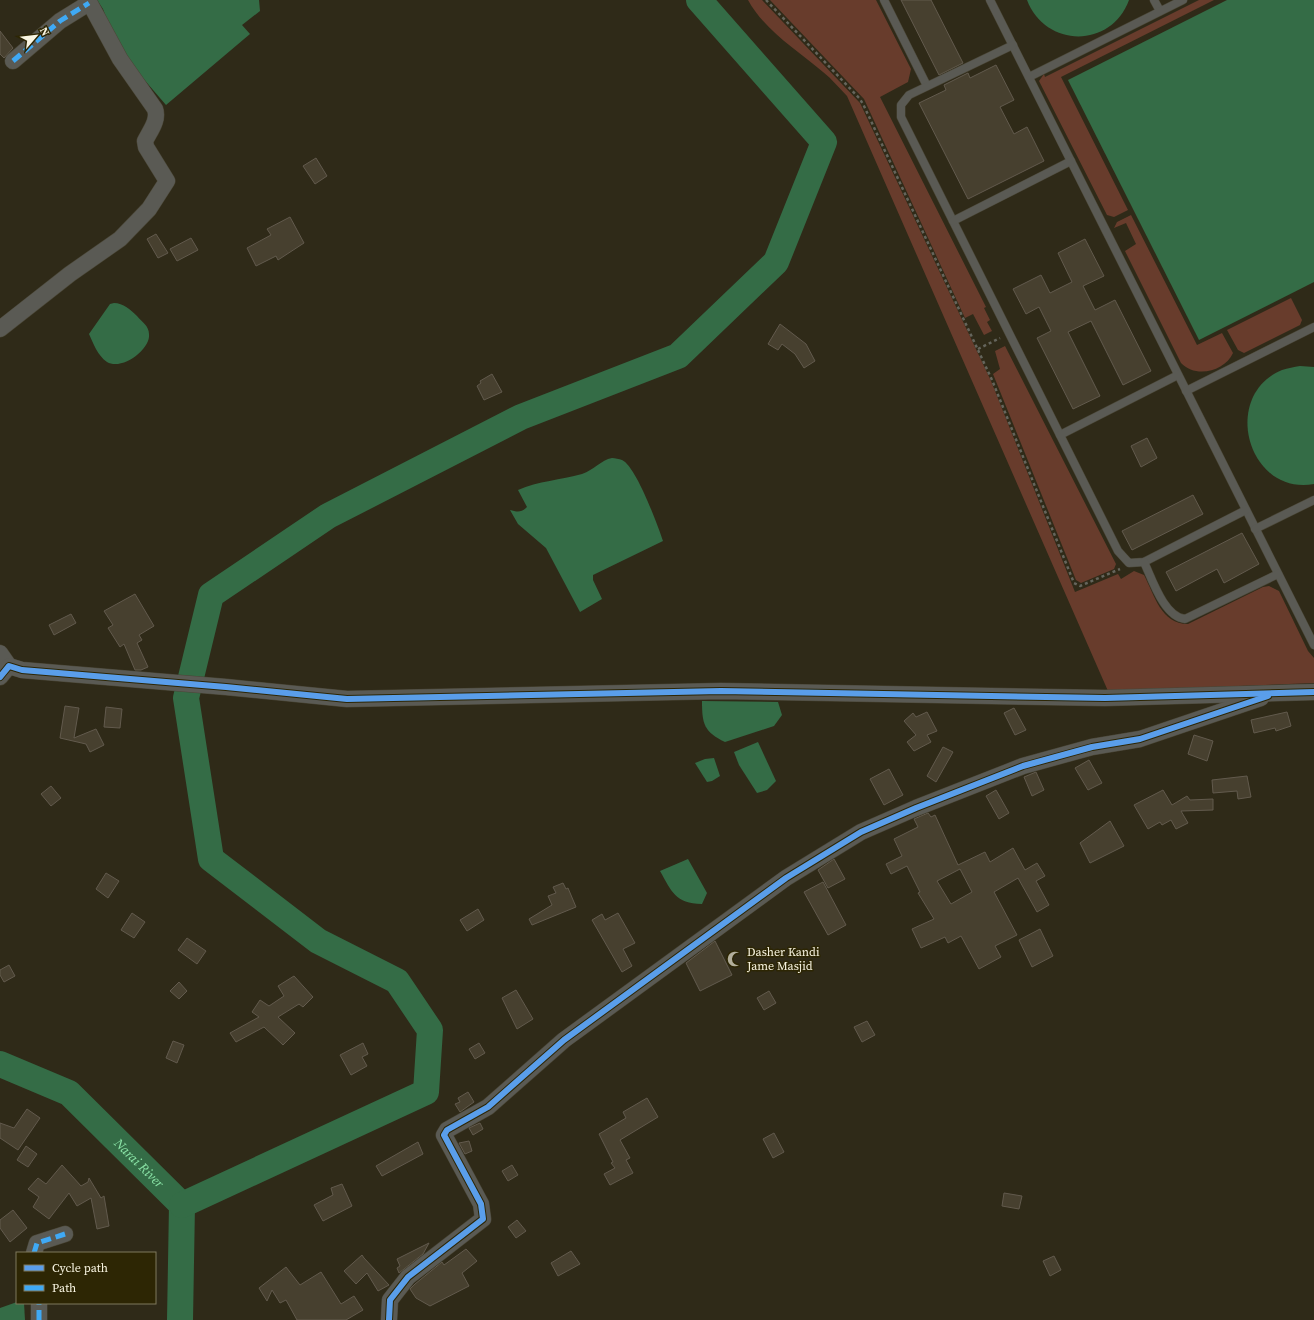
<svg xmlns="http://www.w3.org/2000/svg" width="1314" height="1320" font-family="'Source Serif 4',serif">
<rect width="100%" height="100%" fill="#2f2a18"/>
<!-- green -->
<g fill="#683c2c">
<path d="M748 0H762L860 103 991 381 1075 592 1118 574 1121 579 1134 571 1144 575C1155 596 1161 624 1188 624L1263 587 1269 586 1279 591 1308 651 1314 658V683L1108 691 847 96C839 88 832 79 823 72 797 50 765 31 748 0Z"/>
<path d="M770 0H876L911 69 908 82 880 97 986 307 984 308 990 320 987 322 992 331 984 335 973 314 965 318 864 99Z"/>
<path d="M1199 0H1214L1061 77 1128 210 1114 217 1107 215 1039 81 1044 74 1045 77Z"/>
<path d="M1131 215 1197 345 1222 333 1233 353C1225 371 1196 379 1181 363L1125 251 1136 244 1126 223 1114 228 1117 222Z"/>
<path d="M1291 298 1302 320 1300 325 1244 353 1238 350 1227 330Z"/>
<path d="M1005 346 1116 564 1114 569 1081 583 1076 580 993 374 1000 369 995 351Z"/>
</g>
<!-- water -->
<g fill="#346c46">
<path d="M97 0H259L260 11 242 25 250 34 166 105 116 47 103 9Z"/>
<path d="M1027 0H1129C1111 49 1045 48 1027 0Z"/>
<path d="M1227 0H1314V282L1199 340 1068 80Z"/>
<path d="M114 303C123 303 131 310 137 316 142 322 149 326 149 334 151 349 122 371 107 362 98 356 93 343 89 334L110 304Z"/>
<path d="M1300 366 1314 367V484C1248 496 1220 396 1282 370 1288 368 1294 367 1300 366Z"/>
<path d="M612 458C615 458 619 459 622 460 636 466 658 526 663 541L593 575V580L602 599 580 612 546 548 518 524 510 510C517 512 521 513 527 507L518 490C538 481 561 480 582 474 594 470 601 460 612 458Z"/>
<path d="M702 701 778 702 782 715 774 726 725 742C704 732 702 724 702 701Z"/>
<path d="M758 742 776 781 767 790 757 793 739 765 734 752Z"/>
<path d="M714 758 720 776 712 781 707 782 695 763 705 759Z"/>
<path d="M688 859 707 893 702 904C675 903 672 892 660 871Z"/>
<path d="M17 1302 24 1303 25 1320H0V1308Z"/>
</g>
<g fill="none" stroke-linecap="round" stroke-linejoin="round">
<!-- river -->
<g stroke="#346c46" stroke-width="26">
<path id="s1" d="M0 1064 69 1093 182 1205 180 1320"/>
<path d="M182 1205 426 1092 430 1030 397 981 318 941 211 859 186 698 211 595 328 516 521 417 678 356 776 262 824 142 699 0"/>
</g>
</g>
<!-- building -->
<g fill="#47402f" stroke="#625a4d" fill-rule="evenodd">
<path d="M901 0H931L963 63 939 75Z"/>
<path d="M0 31 13 48 4 58 0 54Z"/>
<path d="M996 65 1014 100 1000 107 1014 134 1027 127 1044 161 968 199 919 103 946 90 944 85 968 73 970 78Z"/>
<path d="M316 158 327 176 315 184 303 166Z"/>
<path d="M290 217 304 243 278 260 276 256 256 266 247 248 271 235 267 229Z"/>
<path d="M156 234 168 253 158 258 147 239Z"/>
<path d="M191 238 198 250 177 261 170 249Z"/>
<path d="M1085 239 1104 276 1083 286 1095 310 1115 300 1151 371 1123 385 1091 321 1068 332 1100 396 1073 409 1037 338 1051 331 1039 307 1026 314 1013 289 1041 275 1050 293 1072 282 1058 253Z"/>
<path d="M780 324 806 344 815 361 804 368 795 354 782 344 778 350 768 344Z"/>
<path d="M492 374 502 392 484 400 477 386 481 383 480 381Z"/>
<path d="M1147 438 1157 458 1141 467 1131 446Z"/>
<path d="M1193 495 1203 514 1132 550 1122 531Z"/>
<path d="M1242 533 1259 564 1224 583 1217 569 1176 591 1166 572Z"/>
<path d="M135 594 154 626 139 635 142 640 137 643 148 667 141 670H135L124 644 120 647 108 628 113 625 104 611Z"/>
<path d="M71 614 76 623 54 635 49 625Z"/>
<path d="M65 706 79 708 74 738 96 729 104 745 90 752 86 744 60 738Z"/>
<path d="M106 707 122 709 120 728 104 727Z"/>
<path d="M1014 708 1026 730 1015 735 1004 713Z"/>
<path d="M927 712 937 731 927 735 931 742 914 751 907 742 916 735 904 721 913 713 916 717Z"/>
<path d="M1287 712 1291 726 1276 731 1275 728 1254 733 1251 720Z"/>
<path d="M1194 735 1213 741 1207 761 1188 754Z"/>
<path d="M943 747 953 752 936 782 927 776Z"/>
<path d="M1089 760 1102 783 1088 790 1075 768Z"/>
<path d="M889 769 903 795 884 805 870 779Z"/>
<path d="M1036 772 1044 790 1032 796 1024 777Z"/>
<path d="M1247 776 1251 797 1238 799 1237 791 1213 793 1212 780Z"/>
<path d="M51 786 61 798 51 806 41 794Z"/>
<path d="M996 790 1009 813 999 819 986 796Z"/>
<path d="M1163 790 1172 805 1187 796 1190 800 1213 799V810L1181 811 1188 823 1176 829 1171 820 1162 825 1160 822 1148 829 1134 805Z"/>
<path d="M928 813 931 817 935 815 958 865 985 852 990 862 1013 848 1025 870 1037 863 1045 876 1036 881 1049 905 1037 912 1018 878 994 892 1017 935 995 946 1001 957 979 969 961 936 948 943 945 937 921 948 912 929 934 919 918 893 920 892 907 866 891 874 886 864 902 856 894 839 918 827 914 819ZM960 869 972 892 951 904 937 881Z"/>
<path d="M1110 821 1124 846 1090 863 1080 843Z"/>
<path d="M834 859 845 879 828 888 818 870Z"/>
<path d="M106 873 119 881 108 898 96 889Z"/>
<path d="M823 882 846 925 828 935 804 892Z"/>
<path d="M563 883 566 889 568 888 576 907 532 925 529 919 552 905 548 896 556 893 553 887Z"/>
<path d="M478 909 484 920 467 931 460 920Z"/>
<path d="M132 913 145 922 134 938 121 930Z"/>
<path d="M618 913 635 943 623 949 632 966 622 972 592 920 602 914 605 920Z"/>
<path d="M1040 929 1053 956 1032 967 1019 940Z"/>
<path d="M187 938 206 951 197 964 178 950Z"/>
<path d="M715 941 732 975 700 991 686 963Z"/>
<path d="M9 965 15 976 4 982 0 975V970Z"/>
<path d="M294 976 313 997 303 1007 299 1004 278 1017 295 1033 283 1045 264 1027 236 1042 230 1033 259 1017 252 1012 260 1000 269 1006 284 996 278 986Z"/>
<path d="M179 982 187 991 179 999 170 991Z"/>
<path d="M516 990 533 1019 517 1029 502 998Z"/>
<path d="M769 991 776 1003 764 1010 757 998Z"/>
<path d="M867 1021 875 1035 862 1042 854 1027Z"/>
<path d="M173 1041 184 1045 177 1063 166 1058Z"/>
<path d="M363 1043 368 1054 362 1057 367 1066 351 1075 340 1055Z"/>
<path d="M479 1043 485 1053 475 1059 469 1049Z"/>
<path d="M468 1092 474 1102 460 1112 455 1104 460 1102 458 1098Z"/>
<path d="M647 1098 658 1117 620 1140 630 1158 626 1160 633 1173 610 1185 604 1174 615 1168 611 1163 613 1162 599 1134 626 1118 623 1112Z"/>
<path d="M27 1109 40 1118 18 1150 0 1138V1123L14 1128Z"/>
<path d="M480 1123 483 1129 473 1135 469 1128Z"/>
<path d="M774 1133 784 1152 773 1158 763 1139Z"/>
<path d="M469 1141 472 1151 465 1154 459 1143Z"/>
<path d="M418 1142 423 1154 382 1176 376 1166Z"/>
<path d="M26 1146 37 1154 28 1167 17 1160Z"/>
<path d="M62 1165 81 1186 88 1182 89 1178 101 1198 104 1196 109 1226 97 1229 91 1198 77 1206 69 1193 49 1219 33 1207 39 1197 28 1189 38 1178 46 1184Z"/>
<path d="M512 1165 518 1175 508 1181 502 1171Z"/>
<path d="M342 1184 352 1206 323 1221 314 1205 333 1195 331 1188Z"/>
<path d="M1004 1193 1022 1196 1019 1209 1002 1206Z"/>
<path d="M13 1210 27 1228 10 1242 0 1228V1220Z"/>
<path d="M517 1220 526 1231 516 1238 508 1227Z"/>
<path d="M429 1243 423 1254 399 1273 397 1268 400 1266 397 1259Z"/>
<path d="M466 1249 477 1261 462 1273 469 1286 430 1306 416 1298 410 1289 415 1284 442 1262 444 1265Z"/>
<path d="M571 1251 580 1264 558 1276 551 1263Z"/>
<path d="M362 1255 364 1258 389 1285 378 1291 367 1273 356 1284 344 1271Z"/>
<path d="M1054 1256 1061 1270 1050 1276 1043 1261Z"/>
<path d="M286 1267 300 1285 321 1272 341 1304 354 1296 363 1310 346 1320H297L286 1300 280 1303 272 1290 267 1301 259 1288Z"/>
</g>
<g fill="none" stroke-linecap="round" stroke-linejoin="round">
<defs>
<g id="lane">
<path d="M884 0 927 86"/>
<path d="M990 0 1314 645"/>
<path d="M1154 0 1160 11"/>
<path d="M1013 45 909 95 901 105V117L1118 551 1129 563 1144 562 1246 510"/>
<path d="M1029 77 1183 0"/>
<path d="M953 221 1071 161"/>
<path d="M1186 391 1314 327"/>
<path d="M1060 435 1178 375"/>
<path d="M1255 529 1314 500"/>
<path d="M1144 562C1152 579 1164 617 1185 619L1278 574"/>
</g>
<g id="street">
<path d="M13 61 60 21 89 3"/>
<path d="M0 329 70 274 120 239 149 209 167 181 146 147 145 141C150 131 159 120 155 109L120 59 88 0"/>
<path d="M0 653 9 666"/>
<path d="M0 677 9 666 22 670 226 687 347 699 721 691 1105 698 1314 692"/>
<path d="M34 1253 37 1243 65 1234"/>
<path d="M39 1320V1303"/>
<path d="M389 1320 390 1300 408 1277 483 1219 481 1204 444 1135 447 1130 488 1107 564 1040 786 878 861 832 916 808 1023 766 1092 747 1140 739 1261 698"/>
</g>
</defs>
<!-- lane casing -->
<use href="#lane" stroke="#4a4636" stroke-width="9"/>
<!-- street casing -->
<use href="#street" stroke="#4a4636" stroke-width="17"/>
<!-- path -->
<g stroke="#65655c" stroke-width="2.5" stroke-dasharray="3 3" stroke-linecap="butt">
<path d="M766 0 860 99 864 106 992 380 1074 583 1080 586 1120 569"/>
<path d="M978 349 1000 338"/>
</g>
<!-- lane -->
<use href="#lane" stroke="#5a5a54" stroke-width="8"/>
<!-- street -->
<use href="#street" stroke="#5a5a54" stroke-width="16"/>
<!-- quiet -->
<g stroke="#3fa9f5" stroke-width="5" stroke-dasharray="10 5" stroke-linecap="butt">
<path d="M13 61 60 21 89 3"/>
<path d="M34 1253 37 1243 65 1234"/>
<path d="M39 1320V1303"/>
</g>
<defs>
<g id="cycleway">
<path d="M0 677 9 666 22 670 226 687 347 699 721 691 1105 698 1314 692"/>
<path d="M389 1320 390 1300 408 1277 483 1219 481 1204 444 1135 447 1130 488 1107 564 1040 786 878 861 832 916 808 1023 766 1092 747 1140 739 1268 696"/>
</g>
</defs>
<!-- cycleway casing -->
<use href="#cycleway" stroke="#2d2604" stroke-width="8"/>
<!-- cycleway -->
<use href="#cycleway" stroke="#5a9eea" stroke-width="6"/>
</g>
<!-- icons -->
<defs>
<symbol id="mosque-bare" viewBox="-9 -9 18 18"><path d="M3.5-4.9A6 6 0 1 0 3.5 4.9A5 5 0 1 1 3.5-4.9Z" fill="#b2ae9b" stroke="#2d2604" stroke-width="2.5" paint-order="stroke"/></symbol>
</defs>
<g fill-rule="evenodd">
<use href="#mosque-bare" x="724" y="948" width="22" height="22"/>
</g>
<g text-anchor="middle" stroke-width="3" stroke-linejoin="round" paint-order="stroke">
<!-- poi labels -->
<g font-size="12" fill="#f9f5e2" stroke="#2d2604" text-anchor="start">
<text x="747" y="956">Dasher Kandi<tspan x="747" dy="14">Jame Masjid</tspan></text>
</g>
<!-- water labels -->
<g font-size="13" font-style="italic" fill="#89e2a5" stroke="#2d2604">
<text dy="5" stroke="none"><textPath href="#s1" startOffset="174">Narai River</textPath></text>
</g>
</g>
<!-- legend -->
<rect x="16" y="1252" width="140" height="52" fill="#2d2604" stroke="#7f795d"/>
<rect x="24" y="1265" width="20" height="6" fill="#5a9eea" stroke="#7f795d"/>
<text x="52" y="1272" font-size="12" fill="#f9f5e2">Cycle path</text>
<rect x="24" y="1285" width="20" height="6" fill="#3fa9f5" stroke="#7f795d"/>
<text x="52" y="1292" font-size="12" fill="#f9f5e2">Path</text>
<!-- north arrow -->
<g transform="translate(36 36) rotate(62)" stroke="#2d2604" stroke-width="3" paint-order="stroke">
<path d="M0-3L7 15L0 10L-7 15Z" fill="#f9f5e2"/>
<text y="-6" font-size="11" font-weight="bold" text-anchor="middle" fill="#f9f5e2">N</text>
</g>
</svg>
